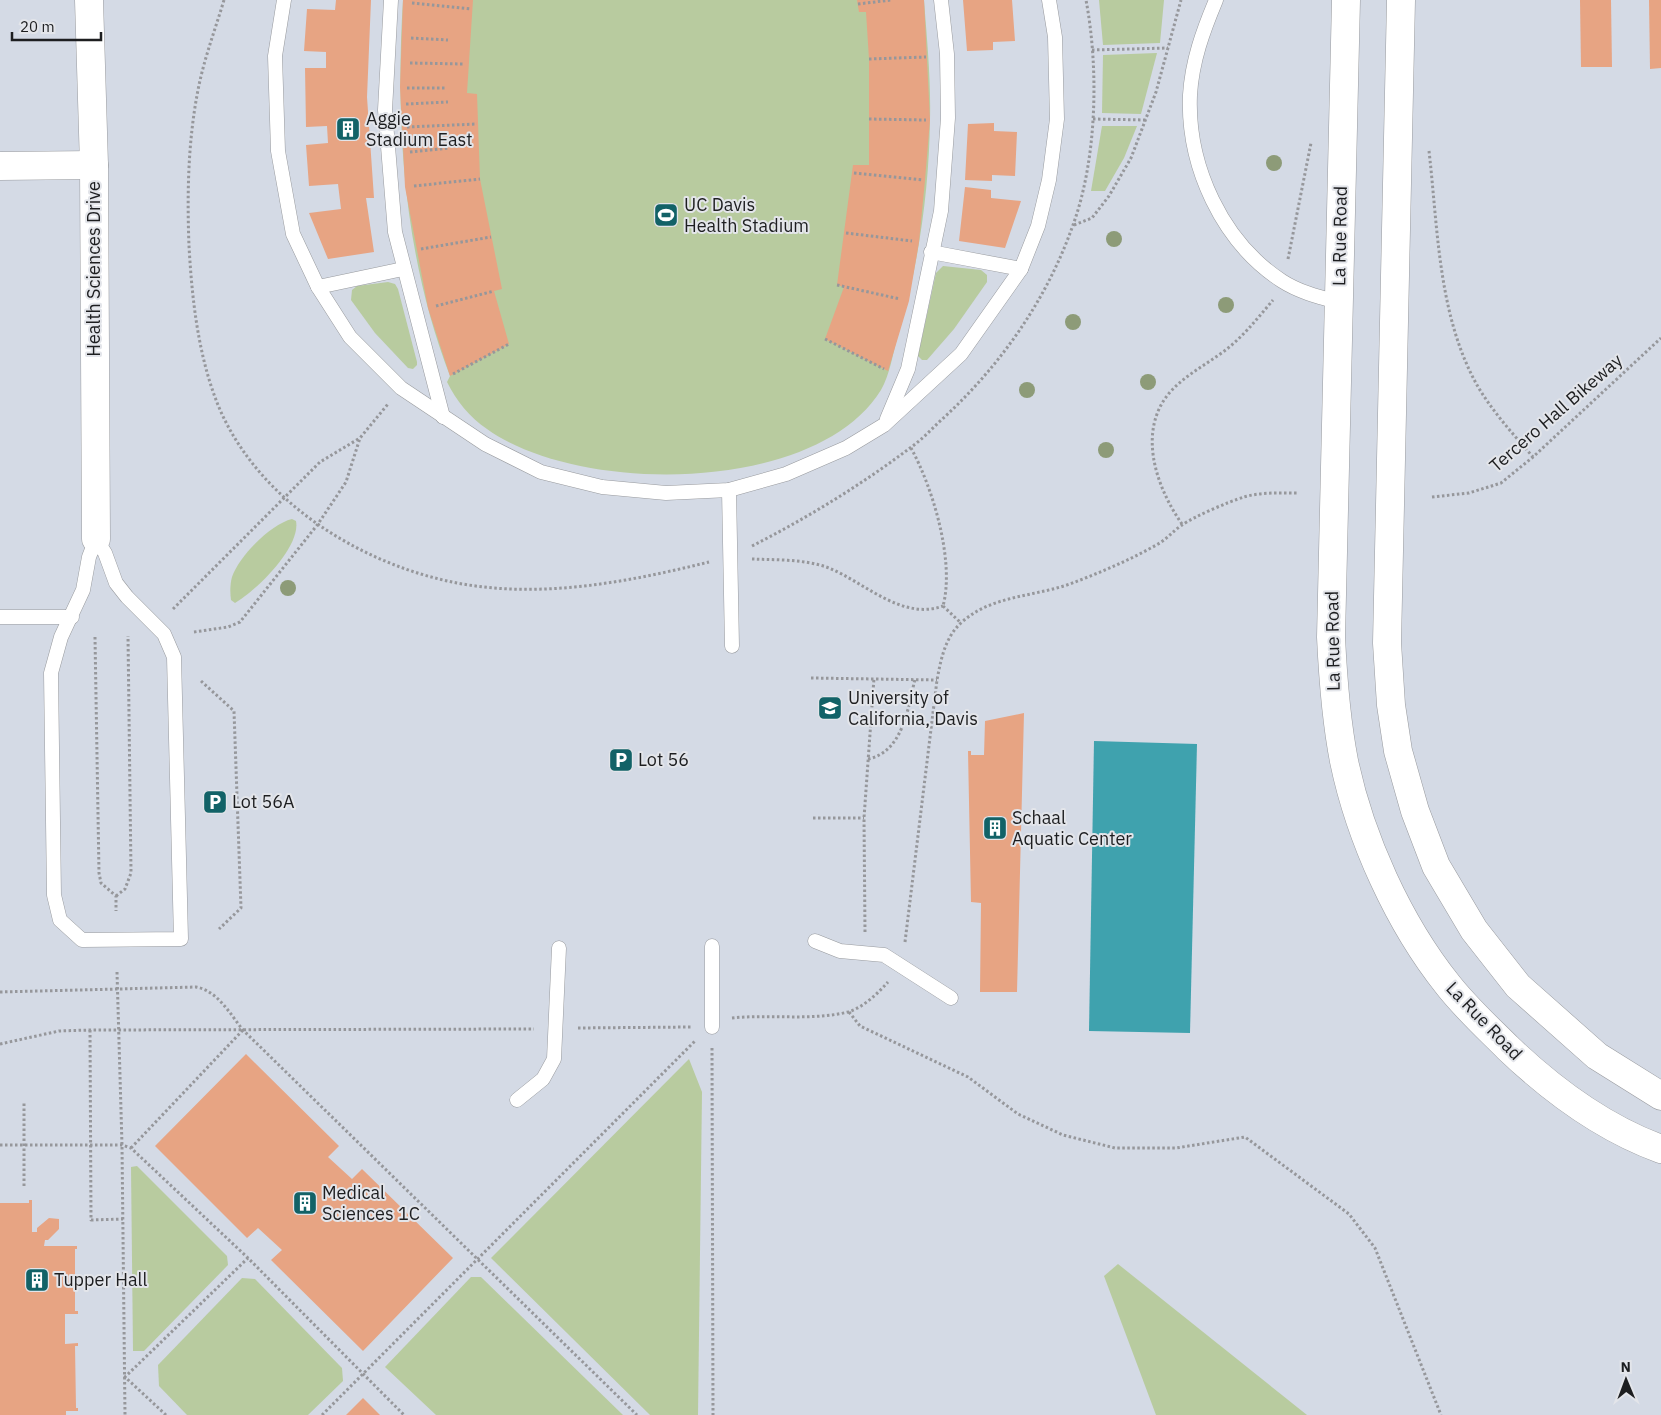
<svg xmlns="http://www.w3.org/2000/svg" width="1661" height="1415" font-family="'IBM Plex Sans',sans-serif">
<rect width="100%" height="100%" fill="#e3e5ea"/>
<!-- built -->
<rect fill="#d4dae5" x="0" y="0" width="1661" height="1415"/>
<!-- green -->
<g fill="#b8cb9f">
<path d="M403 0H924C927 40 931 80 930 120 929 193 918 269 897 339 892 357 890 374 881 390 816 495 578 495 487 429 470 418 456 400 447 382L450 376C404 257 395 126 403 0Z"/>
<path d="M1099 0H1164L1160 43 1103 45Z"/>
<path d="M1157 53 1141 114 1102 113 1103 55Z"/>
<path d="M1102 126H1137L1124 158 1105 191H1091Z"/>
<path d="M943 266 981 270 987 275V282L954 329 927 360H922L918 356 936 273Z"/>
<path d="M388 282 395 284 398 289 417 362V365L413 369 408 368 375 333 351 300 352 290 357 286Z"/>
<path d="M292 519 296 521C301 547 256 591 235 603L231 600C230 593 230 584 232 577 239 556 271 524 292 519Z"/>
<path d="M689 1059 702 1092 698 1415H650L491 1258Z"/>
<path d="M137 1166 227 1256 228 1265 144 1351H133L131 1167Z"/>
<path d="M1118 1264 1307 1415H1156L1104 1276Z"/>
<path d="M471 1277H481L623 1415H436L385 1367Z"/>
<path d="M242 1278 255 1279 342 1368 343 1381 308 1415H187L159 1386 158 1365Z"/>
</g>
<!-- water -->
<path fill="#3fa2ae" d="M1094 741 1197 744 1190 1033 1089 1031Z"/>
<!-- building -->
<g fill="#e7a483">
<path d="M336 0H371L367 97 374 198H366L374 252 328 259 309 213 341 209 338 184 309 186 306 145 328 143 327 126 306 127 305 68H326V52L304 51 307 9 335 10Z"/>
<path d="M403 0H473L467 93 477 94 480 179 502 289 494 291 509 344 450 376 428 308 405 187 400 87Z"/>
<path d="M857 0H924L930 120 925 180 919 242 909 301 888 371 825 339 844 287 837 285 853 165H869V59L866 12H859Z"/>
<path d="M963 0H1012L1015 41 993 42V50L967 51Z"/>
<path d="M1580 0H1611L1612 67H1581Z"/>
<path d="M1649 0H1661V68L1650 69Z"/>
<path d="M994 123V131L1017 132 1015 176 992 175V181L965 180 968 124Z"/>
<path d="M965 187 991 190V198L1021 201 1005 248 959 241Z"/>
<path d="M1024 713 1017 992H980L981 903 971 902 968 751H971V755H984L985 721Z"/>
<path d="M246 1054 339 1146 328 1157 352 1179 362 1169 453 1258 363 1351 271 1260 282 1250 258 1228 247 1238 155 1146Z"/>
<path d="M29 1200H32V1232H37V1228L49 1218 59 1219V1229L48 1240H45L44 1246H77V1249H75V1311H78V1314H65V1344L78 1343V1346H75L76 1408H78V1411H66V1415H0V1203H29Z"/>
<path d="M363 1398 380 1415H346Z"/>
</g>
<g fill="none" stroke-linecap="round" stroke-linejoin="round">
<defs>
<g id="lane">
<path d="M284 0 275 56 278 151 293 234 318 287 350 337 401 388 485 444 541 472 602 487 666 493 729 490 786 474 846 448 884 425 961 354 1021 269 1038 226 1049 180 1057 119 1055 37 1049 0"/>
<path d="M391 0 385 110 395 232 443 417"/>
<path d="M1216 0C1203 31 1192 61 1190 95 1187 166 1222 242 1282 281 1299 292 1319 297 1338 302"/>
<path d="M931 252 1021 269"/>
<path d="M318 287 403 269"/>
<path d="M887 419 908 369 941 211 948 118 947 54 941 0"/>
<path d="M729 490 732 646"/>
<path d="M96 539 105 553 116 583 127 597 164 634 174 657 181 939 82 940 60 920 54 895 51 673 61 637 83 590 89 557Z"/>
<path d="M0 617H72"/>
<path d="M815 941 840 951 884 955 951 998"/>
<path d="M712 946V1027"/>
<path d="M517 1100 543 1079 554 1059 559 948"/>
</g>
<g id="street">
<path d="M89 0 94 165 96 539"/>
<path d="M0 166 94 165"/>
</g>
<g id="secondary">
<path d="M1346 0 1331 637C1333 679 1336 720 1344 761 1360 838 1399 924 1448 985 1466 1008 1488 1028 1508 1048 1552 1090 1603 1128 1661 1149"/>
<path d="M1401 0 1387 643 1391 705 1398 751 1415 811 1436 866 1474 930 1518 986 1597 1056 1661 1096"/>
</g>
</defs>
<!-- lane casing -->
<use href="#lane" stroke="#989a9e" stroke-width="15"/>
<!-- street casing -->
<use href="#street" stroke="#989a9e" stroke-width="29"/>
<!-- secondary casing -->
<use href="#secondary" stroke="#989a9e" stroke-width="29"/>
<!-- path -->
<g stroke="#96979b" stroke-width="3" stroke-dasharray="2.5 2.5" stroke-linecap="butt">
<path d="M224 0C215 30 204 59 198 90 188 141 187 194 189 246 192 299 198 355 218 405 257 500 359 564 457 583 541 599 628 582 709 562"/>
<path d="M412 3 471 9"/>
<path d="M858 4 891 0"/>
<path d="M411 38 448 40"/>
<path d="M1092 50 1168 48"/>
<path d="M869 59 926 57"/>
<path d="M410 63 464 64"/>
<path d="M407 88H447"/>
<path d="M406 104 448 102"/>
<path d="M869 119 926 120"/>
<path d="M1093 119 1146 120"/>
<path d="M407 127 477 124"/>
<path d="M1429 151C1438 229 1438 315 1477 385 1492 411 1513 434 1533 457"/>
<path d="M410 152 449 148"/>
<path d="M854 173 923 180"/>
<path d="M414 186 480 179"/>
<path d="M1074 225 1092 218 1109 196 1131 158 1156 92 1181 0"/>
<path d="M846 233 912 241"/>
<path d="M421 249 491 237"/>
<path d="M1288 259 1311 143"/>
<path d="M837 285 900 299"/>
<path d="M436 306 494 291"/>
<path d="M825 339 884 369"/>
<path d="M453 374 509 344"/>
<path d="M911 448C933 488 955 562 943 606"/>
<path d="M1432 497 1469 493 1501 483 1533 457 1661 338"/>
<path d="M1182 524C1156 487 1136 430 1171 391 1186 375 1205 365 1223 352 1242 338 1257 319 1273 300"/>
<path d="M752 546C807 518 861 485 910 448 920 441 929 432 938 423 998 369 1046 302 1073 225 1097 159 1099 69 1086 0"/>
<path d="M752 559C777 560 805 559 829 568 864 582 902 621 943 606"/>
<path d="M943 606 961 623"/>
<path d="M173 609 320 462 360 438"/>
<path d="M194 632 228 627 240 622 318 524 346 482 360 438 388 404"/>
<path d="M95 637 99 873 101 883 116 896V911"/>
<path d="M811 678 937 680"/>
<path d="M201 681 234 711 241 908 219 929"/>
<path d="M868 759C903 752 908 708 915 679"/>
<path d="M813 818H864"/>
<path d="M116 896 125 889 131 873 128 636"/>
<path d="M865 932 864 818 874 678"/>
<path d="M905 942 937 680C941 659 945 637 962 622 993 594 1038 597 1075 582 1104 571 1132 559 1158 544 1167 539 1173 531 1182 525 1195 516 1228 502 1244 497 1261 492 1279 493 1297 493"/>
<path d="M117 972 122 1145 125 1415"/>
<path d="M0 992 196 987C218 991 230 1014 243 1030L637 1415"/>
<path d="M849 1012 860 1026 968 1077 1018 1114 1063 1135 1115 1148H1176L1245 1137 1349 1214 1375 1248 1441 1415"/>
<path d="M732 1018C770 1014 811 1021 848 1012 864 1007 877 994 888 982"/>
<path d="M578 1028 691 1027"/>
<path d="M90 1030 91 1220 123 1219"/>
<path d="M0 1044 59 1031 90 1030 534 1029"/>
<path d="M712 1048 713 1415"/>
<path d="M0 1145H122L131 1148 248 1258 404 1415"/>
<path d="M131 1148 243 1030"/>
<path d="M24 1186V1102"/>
<path d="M166 1415 125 1377 248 1258"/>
<path d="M322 1415 696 1040"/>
</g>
<!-- lane -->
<use href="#lane" stroke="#fff" stroke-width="14"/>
<!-- street -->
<use href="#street" stroke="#fff" stroke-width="28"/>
<!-- secondary -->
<use href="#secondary" stroke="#fff" stroke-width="28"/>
</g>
<!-- trees -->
<g fill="#8d9b78">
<circle cx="1274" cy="163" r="8"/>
<circle cx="1114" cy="239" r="8"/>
<circle cx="1226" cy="305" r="8"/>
<circle cx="1073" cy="322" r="8"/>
<circle cx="1148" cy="382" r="8"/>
<circle cx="1027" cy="390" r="8"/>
<circle cx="1106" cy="450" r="8"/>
<circle cx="288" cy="588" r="8"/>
</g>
<!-- icons -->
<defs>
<symbol id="building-square" viewBox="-11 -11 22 22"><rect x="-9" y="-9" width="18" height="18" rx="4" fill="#126267" stroke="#e3e5ea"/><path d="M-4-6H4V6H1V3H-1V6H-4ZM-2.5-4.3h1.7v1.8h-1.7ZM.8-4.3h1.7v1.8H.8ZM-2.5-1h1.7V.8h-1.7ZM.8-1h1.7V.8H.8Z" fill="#fff"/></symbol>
<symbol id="stadium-square" viewBox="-11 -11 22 22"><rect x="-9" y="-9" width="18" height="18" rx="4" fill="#126267" stroke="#e3e5ea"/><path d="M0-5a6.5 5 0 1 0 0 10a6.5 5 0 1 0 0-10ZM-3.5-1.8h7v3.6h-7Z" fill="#fff"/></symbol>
<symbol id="university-square" viewBox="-11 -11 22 22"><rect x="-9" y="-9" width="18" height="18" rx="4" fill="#126267" stroke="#e3e5ea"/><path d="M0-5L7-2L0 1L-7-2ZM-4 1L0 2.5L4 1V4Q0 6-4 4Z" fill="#fff"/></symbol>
<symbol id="parking-square" viewBox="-11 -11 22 22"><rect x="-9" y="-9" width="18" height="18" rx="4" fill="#126267" stroke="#e3e5ea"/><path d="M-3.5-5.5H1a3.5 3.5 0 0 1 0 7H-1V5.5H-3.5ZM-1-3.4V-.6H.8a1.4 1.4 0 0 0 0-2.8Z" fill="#fff"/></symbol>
</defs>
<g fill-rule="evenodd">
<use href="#building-square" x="334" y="115" width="28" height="28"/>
<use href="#stadium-square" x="652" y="201" width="28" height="28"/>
<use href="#university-square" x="816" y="694" width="28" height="28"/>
<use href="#parking-square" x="607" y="746" width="28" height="28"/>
<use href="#parking-square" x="201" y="788" width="28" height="28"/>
<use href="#building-square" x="981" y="814" width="28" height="28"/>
<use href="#building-square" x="291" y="1189" width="28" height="28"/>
<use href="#building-square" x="23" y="1266" width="28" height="28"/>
</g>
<g text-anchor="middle" stroke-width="4" stroke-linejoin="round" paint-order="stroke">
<!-- poi labels -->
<g font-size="18" fill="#1d1e20" stroke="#e3e5ea" text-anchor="start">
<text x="366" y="125">Aggie<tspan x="366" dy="21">Stadium East</tspan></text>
<text x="684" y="211">UC Davis<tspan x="684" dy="21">Health Stadium</tspan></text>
<text x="848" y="704">University of<tspan x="848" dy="21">California, Davis</tspan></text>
<text x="638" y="766">Lot 56</text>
<text x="232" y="808">Lot 56A</text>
<text x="1012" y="824">Schaal<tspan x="1012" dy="21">Aquatic Center</tspan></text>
<text x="322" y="1199">Medical<tspan x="322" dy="21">Sciences 1C</tspan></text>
<text x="54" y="1286">Tupper Hall</text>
</g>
<!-- street labels -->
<g font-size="18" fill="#1d1e20" stroke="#e3e5ea">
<text transform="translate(1340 236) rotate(-89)" y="6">La Rue Road</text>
<text transform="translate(94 269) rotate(-90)" y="6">Health Sciences Drive</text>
<text transform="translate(1556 413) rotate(-41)" y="6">Tercero Hall Bikeway</text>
<text transform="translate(1333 641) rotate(-91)" y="6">La Rue Road</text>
<text transform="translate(1484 1021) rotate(46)" y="6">La Rue Road</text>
</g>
</g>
<!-- north arrow -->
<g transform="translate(1626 1380) rotate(359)" stroke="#e3e5ea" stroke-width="4" paint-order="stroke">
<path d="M0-4L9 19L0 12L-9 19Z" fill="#1d1e20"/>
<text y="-8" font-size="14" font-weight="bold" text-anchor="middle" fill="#1d1e20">N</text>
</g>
<!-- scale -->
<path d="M12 32v8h89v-8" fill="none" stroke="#1d1e20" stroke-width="2.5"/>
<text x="20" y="32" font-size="15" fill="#1d1e20" stroke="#e3e5ea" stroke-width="4" paint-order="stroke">20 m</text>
</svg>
